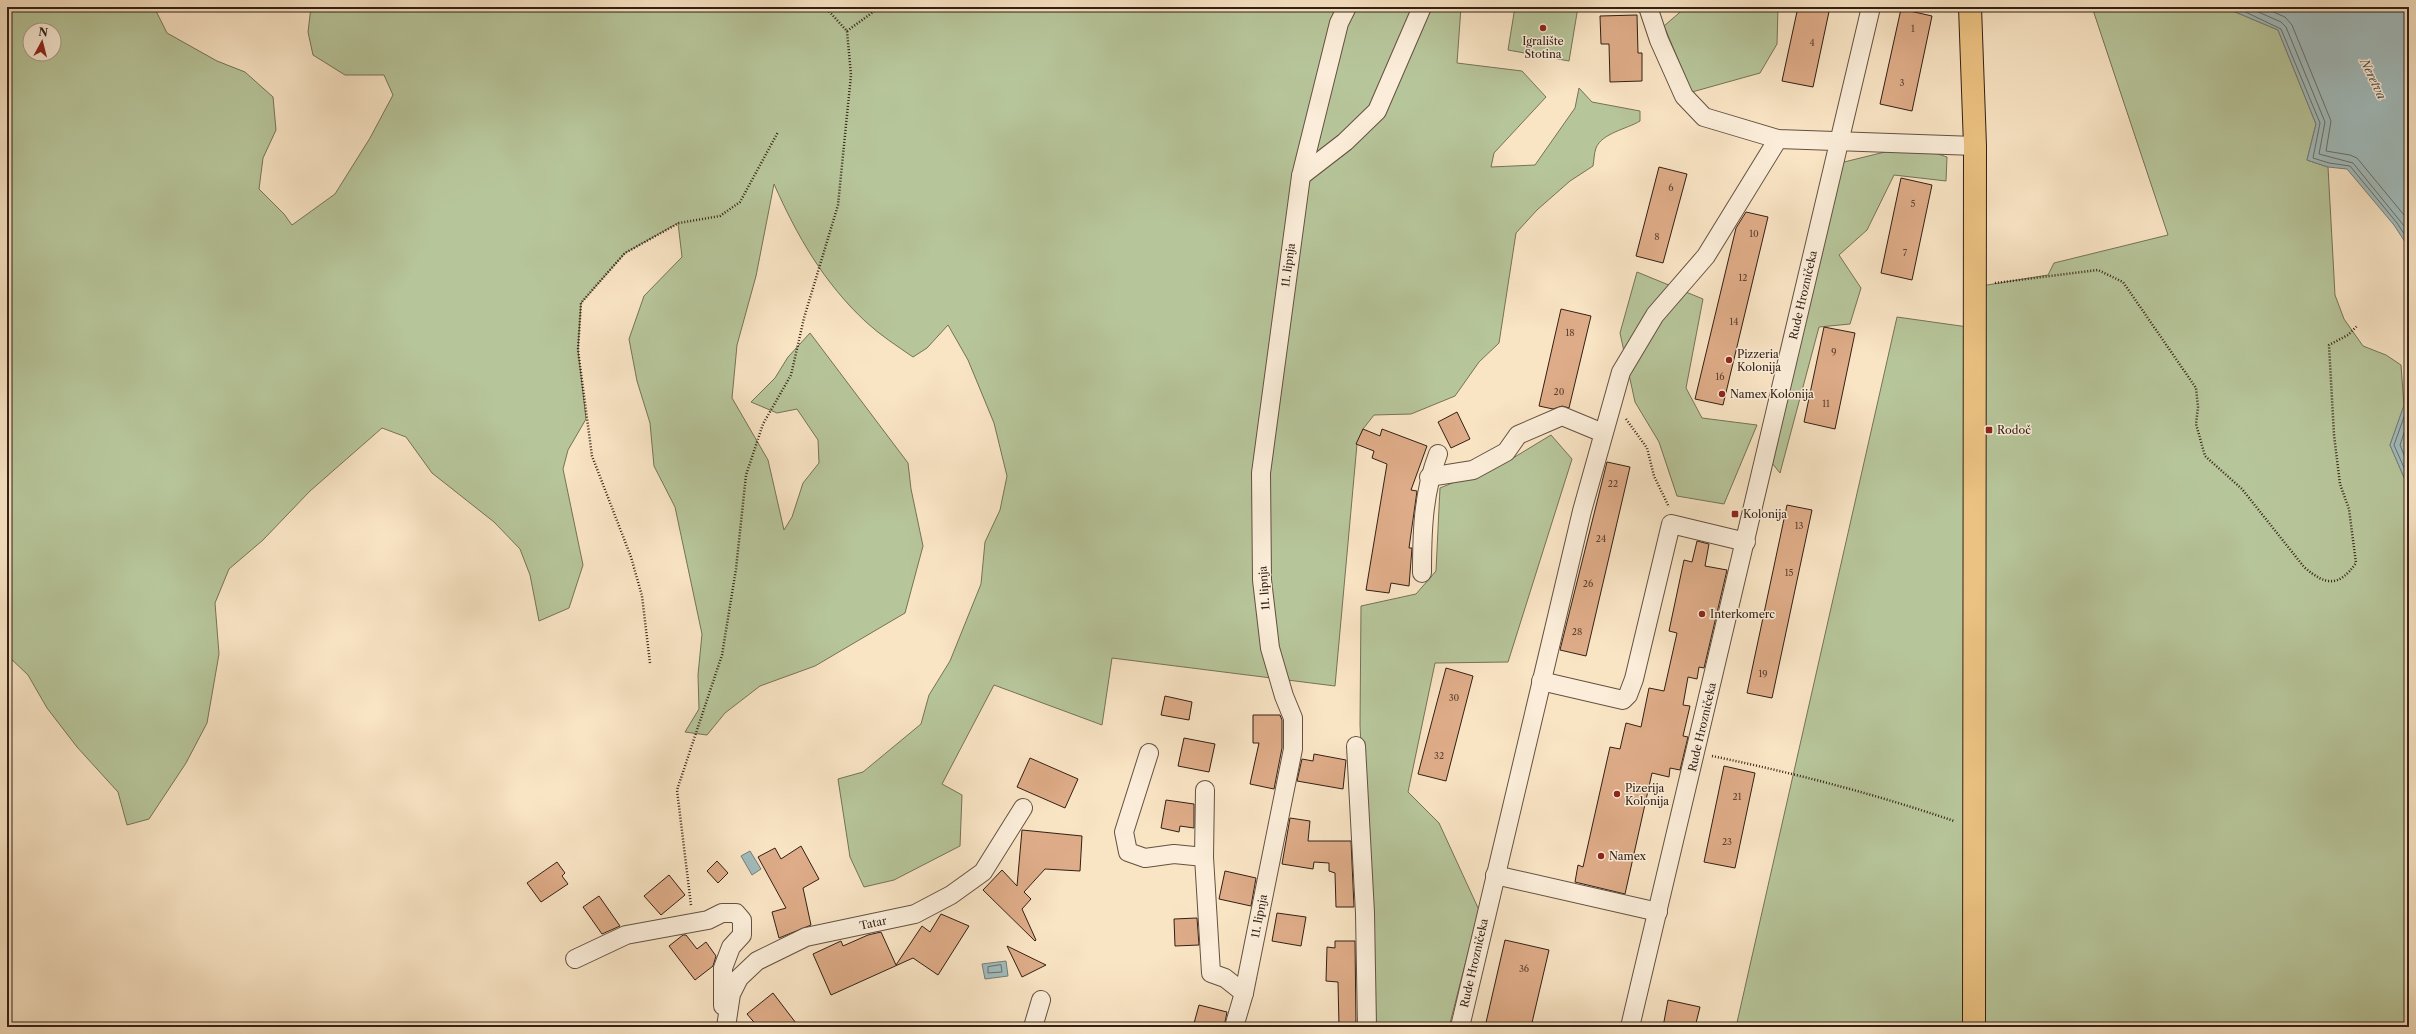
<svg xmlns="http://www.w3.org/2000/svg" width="2416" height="1034" font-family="'Libre Caslon Text',serif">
<rect width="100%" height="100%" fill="#f9e4c4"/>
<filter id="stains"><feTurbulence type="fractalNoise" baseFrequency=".005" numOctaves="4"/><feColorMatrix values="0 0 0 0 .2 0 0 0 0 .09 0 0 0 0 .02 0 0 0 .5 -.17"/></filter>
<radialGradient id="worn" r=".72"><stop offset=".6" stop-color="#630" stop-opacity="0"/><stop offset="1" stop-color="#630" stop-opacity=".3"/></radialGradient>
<!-- green -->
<g fill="#b7c59a" stroke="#757258" fill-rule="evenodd">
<path d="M7 7H154L167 33 217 61 245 72 273 97 276 130 263 158 259 189 284 214 292 225 335 194 370 138 393 95 384 75H345L313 55 308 32 311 7H1461L1457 63 1522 71 1546 97 1494 153 1491 167 1535 165 1575 108 1579 88 1592 102 1640 111V121C1627 129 1602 133 1596 148 1594 153 1594 161 1593 166L1570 181 1537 210 1516 233 1499 343 1479 362 1455 396 1411 414 1374 415 1363 429 1357 444 1335 686 1112 658 1102 725 994 685 942 784 962 795 960 846 894 880 864 887 850 857 838 779 863 772 921 724 929 695 950 661 981 584 985 542 1000 510 1007 476 994 423 968 360 948 325 927 348 913 357C897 346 880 335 866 322 824 283 797 236 774 184L756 276 737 345 732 398 768 460 784 530 792 517 803 483 819 463 818 440 797 409 777 413 751 402 775 378 788 357 810 333 908 463 911 489 923 546 905 613 815 666 760 686 725 713 707 735 685 732 699 709 698 675 702 634 675 507 654 466 650 423 637 381 629 339 644 296 682 257 678 223 625 253 581 303 578 350 586 419 568 450 563 469 583 565 569 608 539 621 530 575 520 549 494 522 432 473 406 437 382 428 310 491 263 540 229 569 215 603 219 654 207 723 186 763 149 819 127 825 118 792 77 747 47 708 28 675 7 655ZM30 30H54V54H30Z"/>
<path d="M1515 7H1578L1569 61 1508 50Z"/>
<path d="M1686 7H1778L1777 44 1760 73 1692 92 1664 26Z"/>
<path d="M2092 7H2230L2233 11 2278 30 2316 124 2307 160 2328 167 2335 295 2344 319 2363 346 2386 355 2401 365 2404 406 2390 445 2409 489V1027H1736L1897 317 1975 328V287L2048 275 2054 263 2168 235Z"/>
<path d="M1893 150H1926L1947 157 1946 181 1894 175 1867 230 1839 255 1861 288 1850 324 1819 327 1780 473 1772 463 1840 163Z"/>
<path d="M1637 272 1703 299 1686 388 1702 418 1757 425 1724 504 1677 496 1659 442 1635 402 1620 333Z"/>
<path d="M1551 435 1572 459 1508 662 1435 663 1408 792 1439 823 1479 910 1449 1027H1374L1360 725 1361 606 1416 594 1436 571 1440 488 1513 458Z"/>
</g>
<!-- water -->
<g fill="#a1bcbd" stroke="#757e7a">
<path d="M2230 7H2409V248L2394 225 2347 169 2328 167 2307 160 2316 124 2278 30 2233 11Z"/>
<path d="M2409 391V489L2390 445Z"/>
<path d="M750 851 761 869 752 875 741 856Z"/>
<path d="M1006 961 1008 976 985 979 982 964Z"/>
</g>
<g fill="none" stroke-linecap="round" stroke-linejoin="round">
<!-- shore -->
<g stroke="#6a6e69" stroke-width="1">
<path d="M2235 7 2281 29 2320 123 2313 158 2329 163 2350 166 2397 223 2409 241"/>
<path d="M2247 7 2281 22 2286 27 2325 122 2319 154 2353 163 2409 232"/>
<path d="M2262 7 2285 17 2292 25 2331 121 2326 151 2350 155 2357 158 2409 221"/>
<path d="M2409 403 2394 445 2409 479"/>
<path d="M2409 418 2400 445 2409 467"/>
<path d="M1001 965 1002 972 988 973V967Z"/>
</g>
</g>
<!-- building -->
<g fill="#deac88" stroke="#332015">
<path d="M1798 7H1830L1813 87 1782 81Z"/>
<path d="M1901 9 1932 16 1912 111 1880 104Z"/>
<path d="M1637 15 1638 53H1642V81L1610 82 1609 44H1601L1600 16Z"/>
<path d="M1659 167 1687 174 1663 263 1636 256Z"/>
<path d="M1901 178 1932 185 1912 280 1881 273Z"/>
<path d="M1746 212 1768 217 1723 405 1695 399 1736 228Z"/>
<path d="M1561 309 1591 316 1569 408 1562 406 1553 409 1539 406Z"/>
<path d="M1824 327 1855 333 1835 429 1804 422Z"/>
<path d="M1457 412 1470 439 1451 448 1438 422Z"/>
<path d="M1363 429 1380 436 1382 429 1427 446 1411 490 1417 491 1409 548H1412L1409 586 1391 583 1389 593 1366 590 1387 464 1372 458 1374 451 1356 444Z"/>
<path d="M1607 462 1630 467 1586 656 1560 650Z"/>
<path d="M1787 505 1812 510 1772 698 1747 693Z"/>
<path d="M1697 541 1709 544 1705 566 1727 570 1704 668 1699 667 1697 679 1688 677 1683 705 1690 706 1683 736 1688 737 1680 770 1670 768 1669 777 1652 773 1625 894 1575 882 1578 865 1583 867 1610 747 1620 749 1626 723 1641 727 1649 688 1664 691 1677 633 1669 631 1684 560 1692 562Z"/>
<path d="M1446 668 1473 676 1446 781 1418 774Z"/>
<path d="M1165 696 1192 702 1189 720 1161 715Z"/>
<path d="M1253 715H1280L1282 720V748L1274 789 1250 784 1259 743H1253Z"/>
<path d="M1184 738 1215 744 1209 772 1178 766Z"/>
<path d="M1314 754 1346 760 1343 789 1297 781 1302 759 1313 761Z"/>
<path d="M1030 758 1078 779 1065 808 1017 787Z"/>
<path d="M1724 766 1755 773 1735 868 1704 862Z"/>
<path d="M1166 800 1194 804V828L1180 826 1179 832 1161 828Z"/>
<path d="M1290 818 1310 821 1308 841H1351L1354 907H1336L1335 873 1329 871V863L1314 862 1313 869 1282 864Z"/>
<path d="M1022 830 1082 836 1080 871 1045 869 1024 892 1031 899 1022 909 1036 940 1035 941 983 890 1002 870 1017 886Z"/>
<path d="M801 846 819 879 803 888 811 925 779 938 772 912 786 908 758 857 775 848 781 859Z"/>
<path d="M717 861 728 873 718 883 707 871Z"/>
<path d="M557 862 565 873 562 876 568 884 541 902 527 883Z"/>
<path d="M1225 871 1256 878 1251 906 1219 899Z"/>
<path d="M669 875 685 895 661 915 644 896Z"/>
<path d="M599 896 620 926 602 934 583 907Z"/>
<path d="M1277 913 1306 917 1301 946 1272 941Z"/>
<path d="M941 914 969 926 938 975 913 958 831 995 813 954 841 941 843 946 868 935 881 932 896 965 922 926 930 932Z"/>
<path d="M1197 918 1199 945 1175 946 1174 919Z"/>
<path d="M683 935H686L697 949 706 942 716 956 713 966 695 980 669 946Z"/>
<path d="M1505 940 1549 950 1531 1027H1485Z"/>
<path d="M1335 941H1355L1356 1026H1339L1338 982 1326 981 1327 947 1335 948Z"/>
<path d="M1007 946 1046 965 1022 977Z"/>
<path d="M773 993 799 1027H758L747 1014Z"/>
<path d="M1668 1000 1700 1007 1695 1027H1663Z"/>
<path d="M1199 1005 1227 1012 1224 1027H1193Z"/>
</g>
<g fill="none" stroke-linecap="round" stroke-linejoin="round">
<defs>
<g id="minor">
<path d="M1648 7 1659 40 1684 96 1704 117 1778 139 1975 146"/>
<path d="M1301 176 1345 142 1377 111 1422 7"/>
<path d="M1429 477 1473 470 1506 452 1518 435 1562 416 1603 433"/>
<path d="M1422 573C1422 532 1423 493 1438 454"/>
<path d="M1541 681 1623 700 1628 695 1634 679 1671 524 1746 542"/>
<path d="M1356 746 1365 913 1367 1027"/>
<path d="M1149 753 1124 832 1128 852 1145 858 1174 854 1204 857"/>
<path d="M1205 790 1204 857 1211 973 1225 978 1244 993"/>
<path d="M1495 875 1658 912"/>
<path d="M575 959 626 935 708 920 722 913H736L742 920V935L731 947 723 968V1006"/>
<path d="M726 1027 731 994 739 978 757 961 806 937 915 914 951 895 983 872 1023 808"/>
<path d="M1033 1027 1041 1000"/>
<path d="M1234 1027 1244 993 1293 749V718L1284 696 1270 648 1262 580 1261 473 1301 176 1339 23 1347 7"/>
<path d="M1460 1027 1582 511 1621 372 1655 315 1706 256 1778 139"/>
<path d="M1630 1027 1871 7"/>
</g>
<path id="major" d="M1970 7 1975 146 1974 1027"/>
</defs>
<!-- minor casing -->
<use href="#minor" stroke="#645141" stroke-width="20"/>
<!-- major casing -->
<use href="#major" stroke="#332015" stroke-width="24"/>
<!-- path -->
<g stroke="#332015" stroke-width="2.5" stroke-dasharray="1 2" stroke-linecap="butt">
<path d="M899 7H900"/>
<path d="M847 31 880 7"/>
<path d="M1995 283 2098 270 2123 282 2196 388 2198 407 2196 424 2205 456 2242 489 2304 567C2326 586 2339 587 2356 563L2349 509 2340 484 2334 435 2329 345 2348 335 2357 326"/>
<path d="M1626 419 1647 448 1654 476 1669 507"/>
<path d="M650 663 642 596 631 557 592 456 578 350 581 303 625 253 679 223 720 216 740 202 778 132"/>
<path d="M1712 756C1794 773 1875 794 1954 821"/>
<path d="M691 905 677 790 722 655 736 569 746 475 763 424 791 375 804 318 838 205 851 75 847 31 825 7"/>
</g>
<!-- minor -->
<use href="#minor" stroke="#fbedd9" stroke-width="18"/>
<!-- major -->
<use href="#major" stroke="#ecc282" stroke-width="22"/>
</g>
<!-- markers -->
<g fill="#8f2418" stroke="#fbedd9" stroke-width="1.5">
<circle cx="1543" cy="28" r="4"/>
<circle cx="1729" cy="360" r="4"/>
<circle cx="1722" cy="394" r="4"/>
<rect x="1985" y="426" width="8" height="8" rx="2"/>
<rect x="1731" y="510" width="8" height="8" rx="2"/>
<circle cx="1702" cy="614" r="4"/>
<circle cx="1617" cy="794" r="4"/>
<circle cx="1601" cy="856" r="4"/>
</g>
<g text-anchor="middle" stroke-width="3" stroke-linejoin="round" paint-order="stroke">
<!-- number labels -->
<g font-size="9" fill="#5e4332">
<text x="1913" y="32">1</text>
<text x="1812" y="46">4</text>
<text x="1902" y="86">3</text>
<text x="1671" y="191">6</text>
<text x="1913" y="207">5</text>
<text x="1754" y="237">10</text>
<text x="1657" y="240">8</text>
<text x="1905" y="256">7</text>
<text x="1743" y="281">12</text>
<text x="1734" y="325">14</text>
<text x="1570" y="336">18</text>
<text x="1834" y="355">9</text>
<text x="1720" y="380">16</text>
<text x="1559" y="395">20</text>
<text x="1826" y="407">11</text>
<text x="1613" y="487">22</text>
<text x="1799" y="529">13</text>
<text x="1601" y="542">24</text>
<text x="1789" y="576">15</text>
<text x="1588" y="587">26</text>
<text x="1577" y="635">28</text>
<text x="1763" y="677">19</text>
<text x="1454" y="701">30</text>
<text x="1439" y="759">32</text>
<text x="1737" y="800">21</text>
<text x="1727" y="845">23</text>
<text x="1524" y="972">36</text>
</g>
<!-- poi labels -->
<g font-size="11" fill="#332015" stroke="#fbedd9" text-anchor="start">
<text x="1543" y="45" text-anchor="middle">Igralište<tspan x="1543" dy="13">Stotina</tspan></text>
<text x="1737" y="358">Pizzeria<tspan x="1737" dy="13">Kolonija</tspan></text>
<text x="1730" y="398">Namex Kolonija</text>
<text x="1997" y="434">Rodoč</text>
<text x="1743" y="518">Kolonija</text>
<text x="1710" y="618">Interkomerc</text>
<text x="1625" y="792">Pizerija<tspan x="1625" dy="13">Kolonija</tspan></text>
<text x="1609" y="860">Namex</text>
</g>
<!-- street labels -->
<g font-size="11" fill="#332015" stroke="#fbedd9">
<text transform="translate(1288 265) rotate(-82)" y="4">11. lipnja</text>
<text transform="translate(1803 295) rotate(-77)" y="4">Rude Hrozničeka</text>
<text transform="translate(1264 588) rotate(-94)" y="4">11. lipnja</text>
<text transform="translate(1702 727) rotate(-77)" y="4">Rude Hrozničeka</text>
<text transform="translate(1259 916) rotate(-79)" y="4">11. lipnja</text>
<text transform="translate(873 923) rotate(-12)" y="4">Tatar</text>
<text transform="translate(1474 963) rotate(-77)" y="4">Rude Hrozničeka</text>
</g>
<!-- water labels -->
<g font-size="12" font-style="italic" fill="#544f47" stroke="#fbedd9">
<text transform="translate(2373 79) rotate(64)" y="4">Neretva</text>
</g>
</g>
<!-- margin -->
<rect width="2416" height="1034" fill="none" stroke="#f9e4c4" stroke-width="24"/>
<rect x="8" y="8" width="2400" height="1018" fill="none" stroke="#332015" stroke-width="2"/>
<rect x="12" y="12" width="2392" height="1010" fill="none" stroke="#332015"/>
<!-- north arrow -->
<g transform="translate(42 42) rotate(7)"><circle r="19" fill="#fbedd9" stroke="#ab9b8b"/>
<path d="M0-3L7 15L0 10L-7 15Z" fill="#8f2418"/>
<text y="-6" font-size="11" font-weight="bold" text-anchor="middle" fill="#332015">N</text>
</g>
<rect width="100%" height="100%" filter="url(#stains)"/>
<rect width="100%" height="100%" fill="url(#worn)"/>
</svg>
